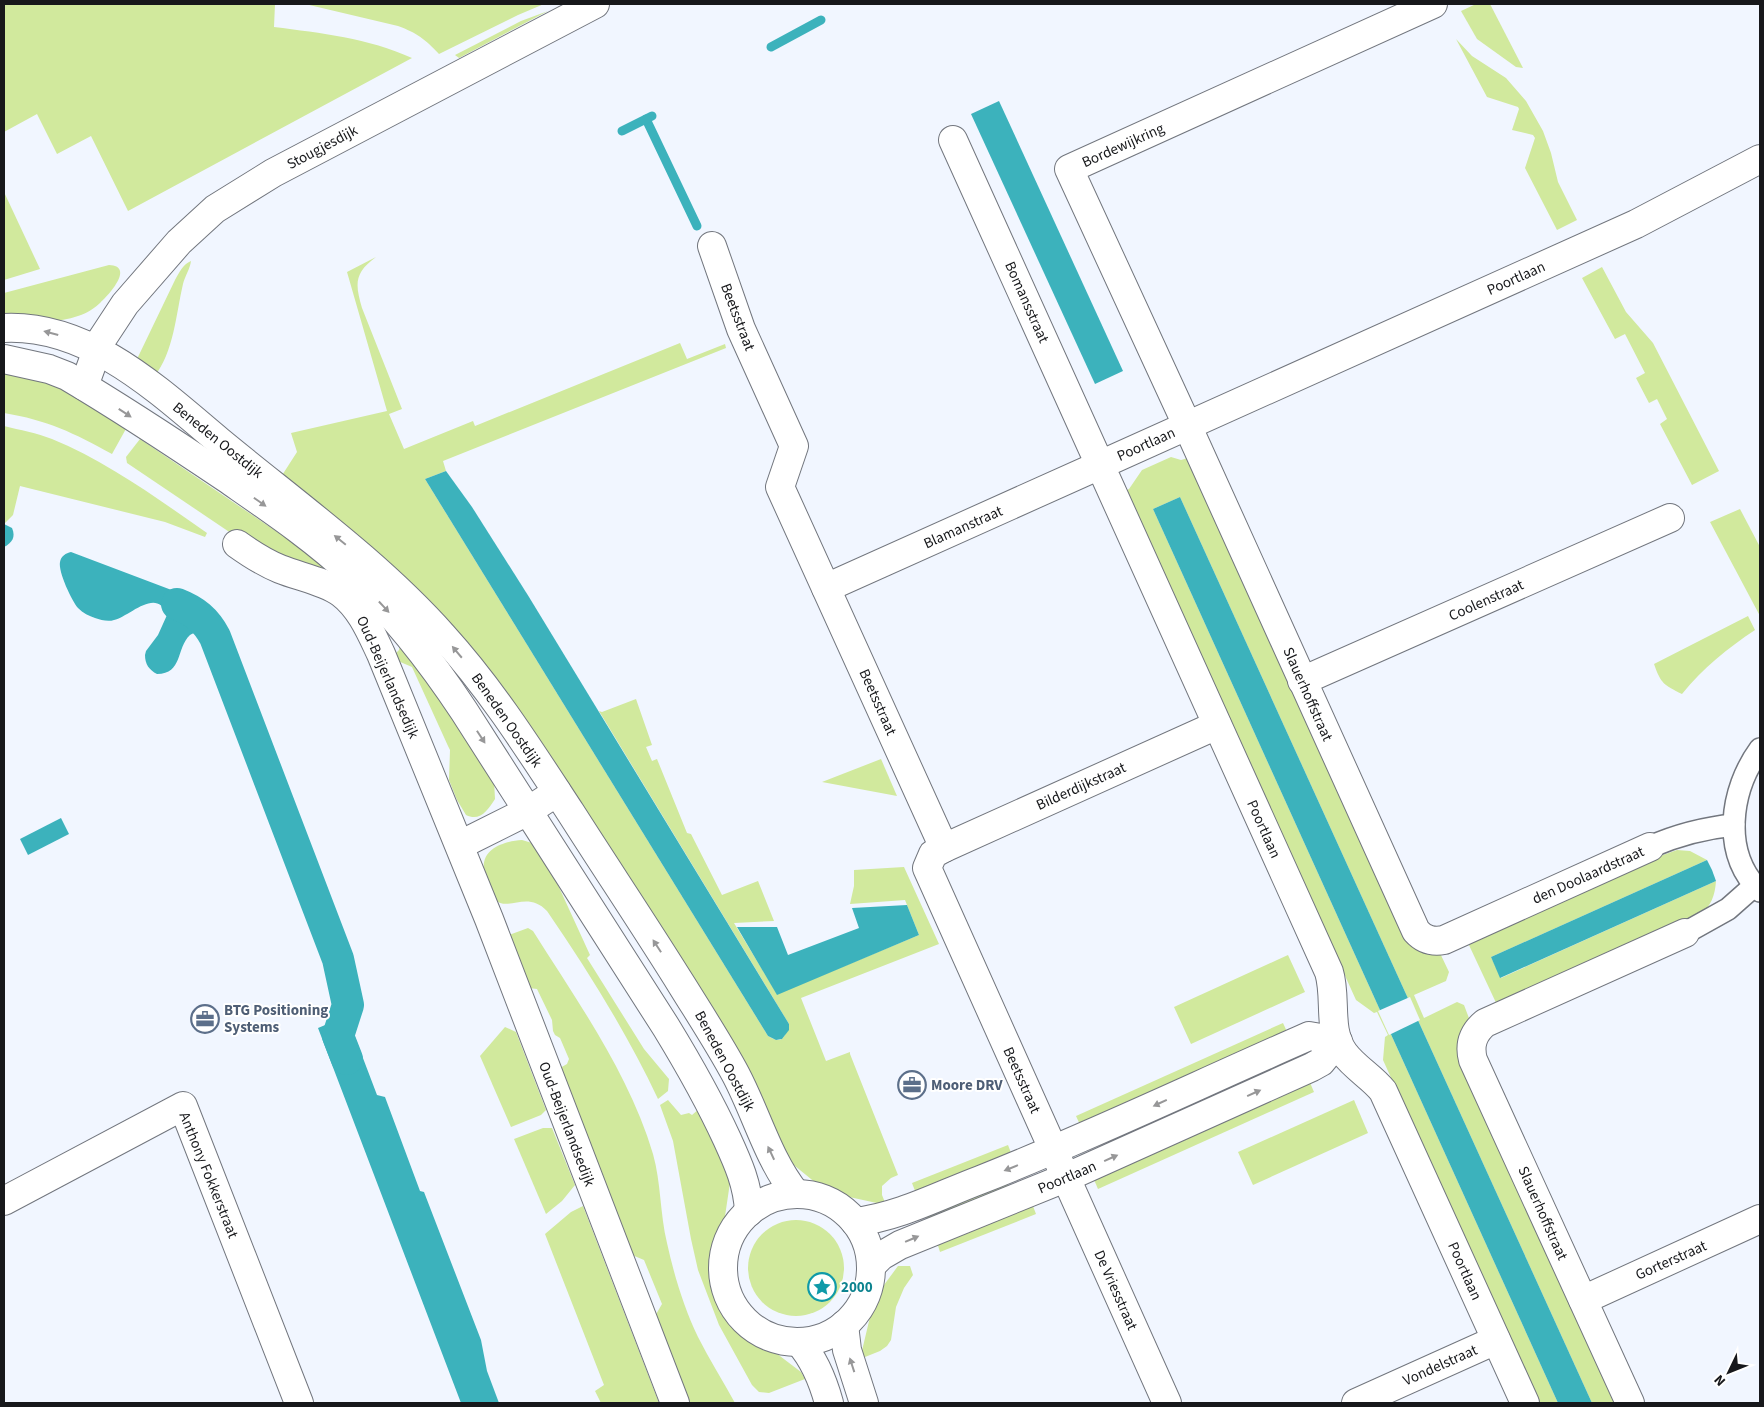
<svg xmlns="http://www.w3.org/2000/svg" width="1764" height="1407" font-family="'Source Sans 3',sans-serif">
<rect width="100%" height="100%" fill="#f1f6ff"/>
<!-- green -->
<g fill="#d1e99d">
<path d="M4 4H275L274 27C321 33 368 38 412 58L128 211 91 136 57 154 37 114 4 132Z"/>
<path d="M305 4H544L518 15 439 54C425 39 417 33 398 26Z"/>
<path d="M1476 4H1490L1523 68 1516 67 1477 39 1461 11Z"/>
<path d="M548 11 459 58 455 55 521 21Z"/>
<path d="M1456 39 1472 56 1506 78 1526 101 1543 131 1551 153 1558 182 1577 220 1557 230 1525 168 1535 138 1533 135 1512 130 1519 109 1518 107 1487 97Z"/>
<path d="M4 192 40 269 4 280Z"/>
<path d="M376 257C354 273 355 284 362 308L402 409 389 414 404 449 473 421 475 426 680 343 687 359 725 344 726 348 443 461 446 471 425 479 768 1036C783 1046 785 1036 789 1024L599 711 602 712 636 699 652 745 646 747 652 761 657 759 687 833 691 834 722 895 758 881 774 921 734 923 777 994 919 935 905 900 850 904 854 886V870L904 867 939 944 801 998 826 1061 850 1052V1054L898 1175 891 1178 882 1186V1195L886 1205 840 1195 822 1188 779 1153 564 783 279 480 297 452 291 433 387 411 347 272Z"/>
<path d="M191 261C190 269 185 276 183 284 176 314 174 352 154 377L137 362 138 357 175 280C179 273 183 264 191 261Z"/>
<path d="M109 265C135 266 109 295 101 302 95 308 86 314 78 316 55 325 28 319 4 318V293Z"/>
<path d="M1602 267 1626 312 1653 343 1719 471 1692 485 1660 424 1667 419 1657 399 1649 403 1636 378 1645 373 1625 334 1615 339 1582 278Z"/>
<path d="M4 372 37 377 74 393 127 427 112 454C74 433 47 420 4 413Z"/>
<path d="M4 426C20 430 37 433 52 439 108 462 158 499 207 533L205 537 165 522 20 486 13 515 4 524Z"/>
<path d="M140 439 323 563 339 577 262 554 127 463 126 457Z"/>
<path d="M1171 457 1181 460 1188 458 1439 951 1449 972 1446 981 1414 995 1424 1018 1457 1002 1464 1005 1615 1403H1592L1180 497 1153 509 1558 1403H1538L1383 1060 1385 1037 1388 1035 1377 1012 1374 1013 1356 1000 1125 491 1129 489 1142 470Z"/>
<path d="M1740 509 1760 547V616L1710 522Z"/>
<path d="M1748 616 1755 630C1728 648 1703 668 1682 694 1664 685 1661 684 1654 664Z"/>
<path d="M401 638 494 780 495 799C488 810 480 822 466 815L457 800 449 780 450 750 448 746 412 667 398 661 395 654 399 650Z"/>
<path d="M881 759 897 796 822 782Z"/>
<path d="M522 840 532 843 547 861 590 955 587 958 644 1049 669 1079 668 1091 658 1099C627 1033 588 971 547 911 527 890 509 912 495 900 492 891 486 880 484 870 481 848 505 841 522 840Z"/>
<path d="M1677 850 1690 851 1707 860 1491 957 1501 978 1716 881C1715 896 1711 905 1701 915L1498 1007 1468 943 1652 859Z"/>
<path d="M528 928 533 931C577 1001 629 1073 653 1154 661 1182 660 1214 667 1243 674 1275 684 1308 698 1337 709 1359 723 1381 735 1403H690L655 1316 662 1304 644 1260 632 1255 560 1068 567 1064 569 1059 560 1038 555 1035 553 1031 552 1020 537 989 529 988 509 935Z"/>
<path d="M1288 955 1305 992 1191 1044 1174 1007Z"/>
<path d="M1283 1023 1289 1036 1082 1129 1076 1116Z"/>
<path d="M505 1027 516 1032 546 1110 541 1115 511 1127 480 1056Z"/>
<path d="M1296 1050 1302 1063 1110 1149 1105 1137Z"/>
<path d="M1308 1078 1314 1092 1098 1189 1092 1175Z"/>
<path d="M668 1100 681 1115 689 1113 692 1115 700 1108 732 1169 724 1223 714 1248 712 1259V1273L714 1288 719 1302 727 1316 746 1336 772 1350 801 1372 805 1379 769 1393 759 1392 752 1385 719 1325 698 1270 691 1239 673 1141 660 1105Z"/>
<path d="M1354 1100 1368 1133 1253 1185 1238 1152Z"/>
<path d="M543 1128H552L575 1185 562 1201 546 1214 514 1139Z"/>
<path d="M1008 1145 1013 1158 917 1196 912 1183Z"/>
<path d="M1005 1178 1010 1191 929 1223 924 1211Z"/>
<path d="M1031 1201 1036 1214 940 1252 936 1239Z"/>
<path d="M583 1206 659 1403H601L595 1391 604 1385 545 1234 571 1212Z"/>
<circle cx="796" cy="1268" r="48"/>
<path d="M898 1266H910L913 1275 904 1288 896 1307 891 1340 887 1346 880 1351 860 1359 870 1317 868 1314 879 1289H881Z"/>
</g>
<!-- water -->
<g fill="#3cb2bc">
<path d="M999 101 1123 371 1095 384 971 114Z"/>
<path d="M446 471 472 507 529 597 789 1024V1030L782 1039 776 1040 768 1036 425 479Z"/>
<path d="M1180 497 1592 1403H1558L1153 509Z"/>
<path d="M4 524 12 528C16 537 12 543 4 547Z"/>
<path d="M71 552 198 600 208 609 217 630C210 632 195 631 190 635 176 648 183 674 157 674 149 670 145 664 145 655L146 651 158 635 167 615C157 586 129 617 114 620 108 622 101 620 95 618 89 616 83 613 78 608 72 601 58 572 60 562 61 556 66 553 71 552Z"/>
<path d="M61 818 69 834 28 855 20 839Z"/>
<path d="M1707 860 1712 870 1716 881 1500 978 1491 957Z"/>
<path d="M907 905 919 935 777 995 737 927H777L788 955 859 928 852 908Z"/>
<path d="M347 1016 377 1095 385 1097 420 1191 424 1192 481 1340 487 1371 499 1403H461L318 1028Z"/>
</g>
<!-- pier -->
<path fill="#f1f6ff" d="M1410 997 1420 1020 1389 1035 1378 1011Z"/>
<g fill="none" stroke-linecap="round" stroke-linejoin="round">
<!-- stream -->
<g stroke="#3cb2bc" stroke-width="9">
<path d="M771 47 821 20"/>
<path d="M646 119 697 226"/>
<path d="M622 131 652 116"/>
</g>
<!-- canal -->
<path stroke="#3cb2bc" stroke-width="32" d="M177 604C195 611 206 620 215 637L338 959 348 1005 338 1036 347 1059"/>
<defs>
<g id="pedestrian">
<path d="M1760 749C1730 790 1721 853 1760 891"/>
<path d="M1650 847C1677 835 1704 828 1734 825"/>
<path d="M1685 933 1728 909 1754 886"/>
</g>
<g id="minor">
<path d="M1433 4 1069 169 1187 425 1416 931C1424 940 1433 942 1444 940L1650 847"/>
<path d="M712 246 741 329 794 446 780 487 944 848 933 854 927 868 1167 1403"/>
<path d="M84 386 100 342 125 304 179 242 215 209 273 173 595 4"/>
<path d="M237 544C251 554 265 563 280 569 300 577 324 581 341 593 361 608 371 633 381 654L489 919 675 1403"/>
<path d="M826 588 1100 465 953 140"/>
<path d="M1302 681 1670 518"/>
<path d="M460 845 528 811 557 792"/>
<path d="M944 848 1217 725"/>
<path d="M4 1201 183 1106 299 1403"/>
<path d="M1583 1300 1760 1219"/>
<path d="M1356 1403 1496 1340"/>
<path d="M1630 1403 1473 1060C1469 1045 1473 1033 1485 1023L1685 933"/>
</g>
<g id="tertiary">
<path d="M855 1222C899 1217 940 1195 980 1180 1089 1137 1193 1087 1300 1040L1309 1036 1338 1041 1321 1062 1312 1067 1065 1178 900 1245 881 1256 871 1266"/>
<path d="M1525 1403 1383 1091C1372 1077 1355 1068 1344 1053 1327 1030 1337 998 1329 972L1100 465 1636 224 1760 159"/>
</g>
<g id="secondary">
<path d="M4 328C89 324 158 390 219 441 294 503 378 563 443 636 492 690 531 752 571 813 608 871 647 929 683 987 701 1016 720 1045 736 1075 757 1115 768 1159 796 1194"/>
<path d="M4 359 49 369 67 376C121 408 174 443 226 478 269 508 314 538 352 574 395 615 431 661 464 711L666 1027C688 1063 709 1100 727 1139 738 1163 748 1185 749 1212"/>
<circle cx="797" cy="1268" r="74"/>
<path d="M844 1325 847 1350 864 1403"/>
<path d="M799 1342C814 1359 823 1381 829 1403"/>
</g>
</defs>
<!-- pedestrian casing -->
<use href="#pedestrian" stroke="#72767e" stroke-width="24"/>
<!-- minor casing -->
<use href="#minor" stroke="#72767e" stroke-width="30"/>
<!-- tertiary casing -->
<use href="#tertiary" stroke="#72767e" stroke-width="30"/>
<!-- secondary casing -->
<use href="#secondary" stroke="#72767e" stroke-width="30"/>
<!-- pedestrian -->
<use href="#pedestrian" stroke="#fff" stroke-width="21"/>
<!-- minor -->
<use href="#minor" stroke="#fff" stroke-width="28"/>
<!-- tertiary -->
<use href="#tertiary" stroke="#fff" stroke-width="28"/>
<!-- secondary -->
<use href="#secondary" stroke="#fff" stroke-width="28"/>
</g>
<!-- one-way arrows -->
<defs><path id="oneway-solid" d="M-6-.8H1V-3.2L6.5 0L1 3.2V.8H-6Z" transform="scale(1.25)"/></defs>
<g fill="#979798">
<use href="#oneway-solid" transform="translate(51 333) rotate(-165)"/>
<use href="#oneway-solid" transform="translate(125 413) rotate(33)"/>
<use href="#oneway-solid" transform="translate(260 502) rotate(35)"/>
<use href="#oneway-solid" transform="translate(340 540) rotate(-141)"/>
<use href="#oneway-solid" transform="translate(384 607) rotate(47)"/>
<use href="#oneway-solid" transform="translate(457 652) rotate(-130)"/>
<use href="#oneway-solid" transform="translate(481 737) rotate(57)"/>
<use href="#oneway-solid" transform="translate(657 946) rotate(-123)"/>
<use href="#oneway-solid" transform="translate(1254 1093) rotate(-24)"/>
<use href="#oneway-solid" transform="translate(1160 1103) rotate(155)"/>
<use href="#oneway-solid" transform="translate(771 1153) rotate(-115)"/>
<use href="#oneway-solid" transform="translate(1111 1158) rotate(-24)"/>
<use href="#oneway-solid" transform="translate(1011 1168) rotate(158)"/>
<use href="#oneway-solid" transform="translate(912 1239) rotate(-23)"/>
<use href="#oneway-solid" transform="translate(852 1365) rotate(-108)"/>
</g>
<!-- icons -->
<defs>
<symbol id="office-ring" viewBox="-11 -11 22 22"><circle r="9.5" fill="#fff" stroke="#5c6f8a" stroke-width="1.5"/><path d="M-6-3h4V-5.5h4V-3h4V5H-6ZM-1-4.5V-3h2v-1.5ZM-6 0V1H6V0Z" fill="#5c6f8a"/></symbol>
<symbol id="sight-ring" viewBox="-11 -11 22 22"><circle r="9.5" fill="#fff" stroke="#0f9aa8" stroke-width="1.5"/><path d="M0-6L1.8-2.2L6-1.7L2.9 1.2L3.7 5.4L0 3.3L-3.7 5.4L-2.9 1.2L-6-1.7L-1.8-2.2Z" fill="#0f9aa8"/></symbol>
</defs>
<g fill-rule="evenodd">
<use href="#office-ring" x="189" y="1003" width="32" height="32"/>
<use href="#office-ring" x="896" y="1069" width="32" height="32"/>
<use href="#sight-ring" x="806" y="1271" width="32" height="32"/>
</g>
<g text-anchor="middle" stroke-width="4" stroke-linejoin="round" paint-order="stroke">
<!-- street labels -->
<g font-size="15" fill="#17181b" stroke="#fff">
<text transform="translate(1123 145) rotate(-24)" y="5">Bordewijkring</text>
<text transform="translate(322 147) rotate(-28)" y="5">Stougjesdijk</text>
<text transform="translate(1516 278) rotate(-24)" y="5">Poortlaan</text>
<text transform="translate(1027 302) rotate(66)" y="5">Bomansstraat</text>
<text transform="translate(738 317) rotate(69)" y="5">Beetsstraat</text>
<text transform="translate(218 440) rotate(39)" y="5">Beneden Oostdijk</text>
<text transform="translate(1146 444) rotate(-24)" y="5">Poortlaan</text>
<text transform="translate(963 527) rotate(-24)" y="5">Blamanstraat</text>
<text transform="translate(1486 600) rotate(-24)" y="5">Coolenstraat</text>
<text transform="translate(388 677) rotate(66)" y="5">Oud-Beijerlandsedijk</text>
<text transform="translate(1308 694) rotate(66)" y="5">Slauerhoffstraat</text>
<text transform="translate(878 702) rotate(66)" y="5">Beetsstraat</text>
<text transform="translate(507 720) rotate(55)" y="5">Beneden Oostdijk</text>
<text transform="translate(1081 786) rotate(-24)" y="5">Bilderdijkstraat</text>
<text transform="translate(1264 829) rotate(66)" y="5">Poortlaan</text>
<text transform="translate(1588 875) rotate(-24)" y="5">den Doolaardstraat</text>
<text transform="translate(725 1061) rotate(62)" y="5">Beneden Oostdijk</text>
<text transform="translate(1022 1080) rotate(66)" y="5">Beetsstraat</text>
<text transform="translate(567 1124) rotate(69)" y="5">Oud-Beijerlandsedijk</text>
<text transform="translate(209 1175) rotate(68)" y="5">Anthony Fokkerstraat</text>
<text transform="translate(1067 1177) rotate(-23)" y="5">Poortlaan</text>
<text transform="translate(1543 1213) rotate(66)" y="5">Slauerhoffstraat</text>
<text transform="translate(1671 1260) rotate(-24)" y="5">Gorterstraat</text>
<text transform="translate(1465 1271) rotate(66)" y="5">Poortlaan</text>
<text transform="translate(1116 1290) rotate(66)" y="5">De Vriesstraat</text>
<text transform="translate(1440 1365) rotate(-24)" y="5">Vondelstraat</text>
</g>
<!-- service labels -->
<g font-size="15" font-weight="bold" fill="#4e5e75" stroke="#fff" text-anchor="start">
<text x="224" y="1015">BTG Positioning<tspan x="224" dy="17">Systems</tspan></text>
<text x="931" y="1090">Moore DRV</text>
</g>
<!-- culture labels -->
<g font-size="15" font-weight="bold" fill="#0d838f" stroke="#fff" text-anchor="start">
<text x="841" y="1292">2000</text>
</g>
</g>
<!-- border -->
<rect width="1764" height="1407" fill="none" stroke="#17181b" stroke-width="10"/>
<!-- north arrow -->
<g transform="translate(1729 1372) rotate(227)" stroke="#ffffff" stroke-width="4" paint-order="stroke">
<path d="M0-4L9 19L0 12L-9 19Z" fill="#17181b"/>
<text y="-8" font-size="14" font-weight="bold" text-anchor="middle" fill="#17181b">N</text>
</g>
</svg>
